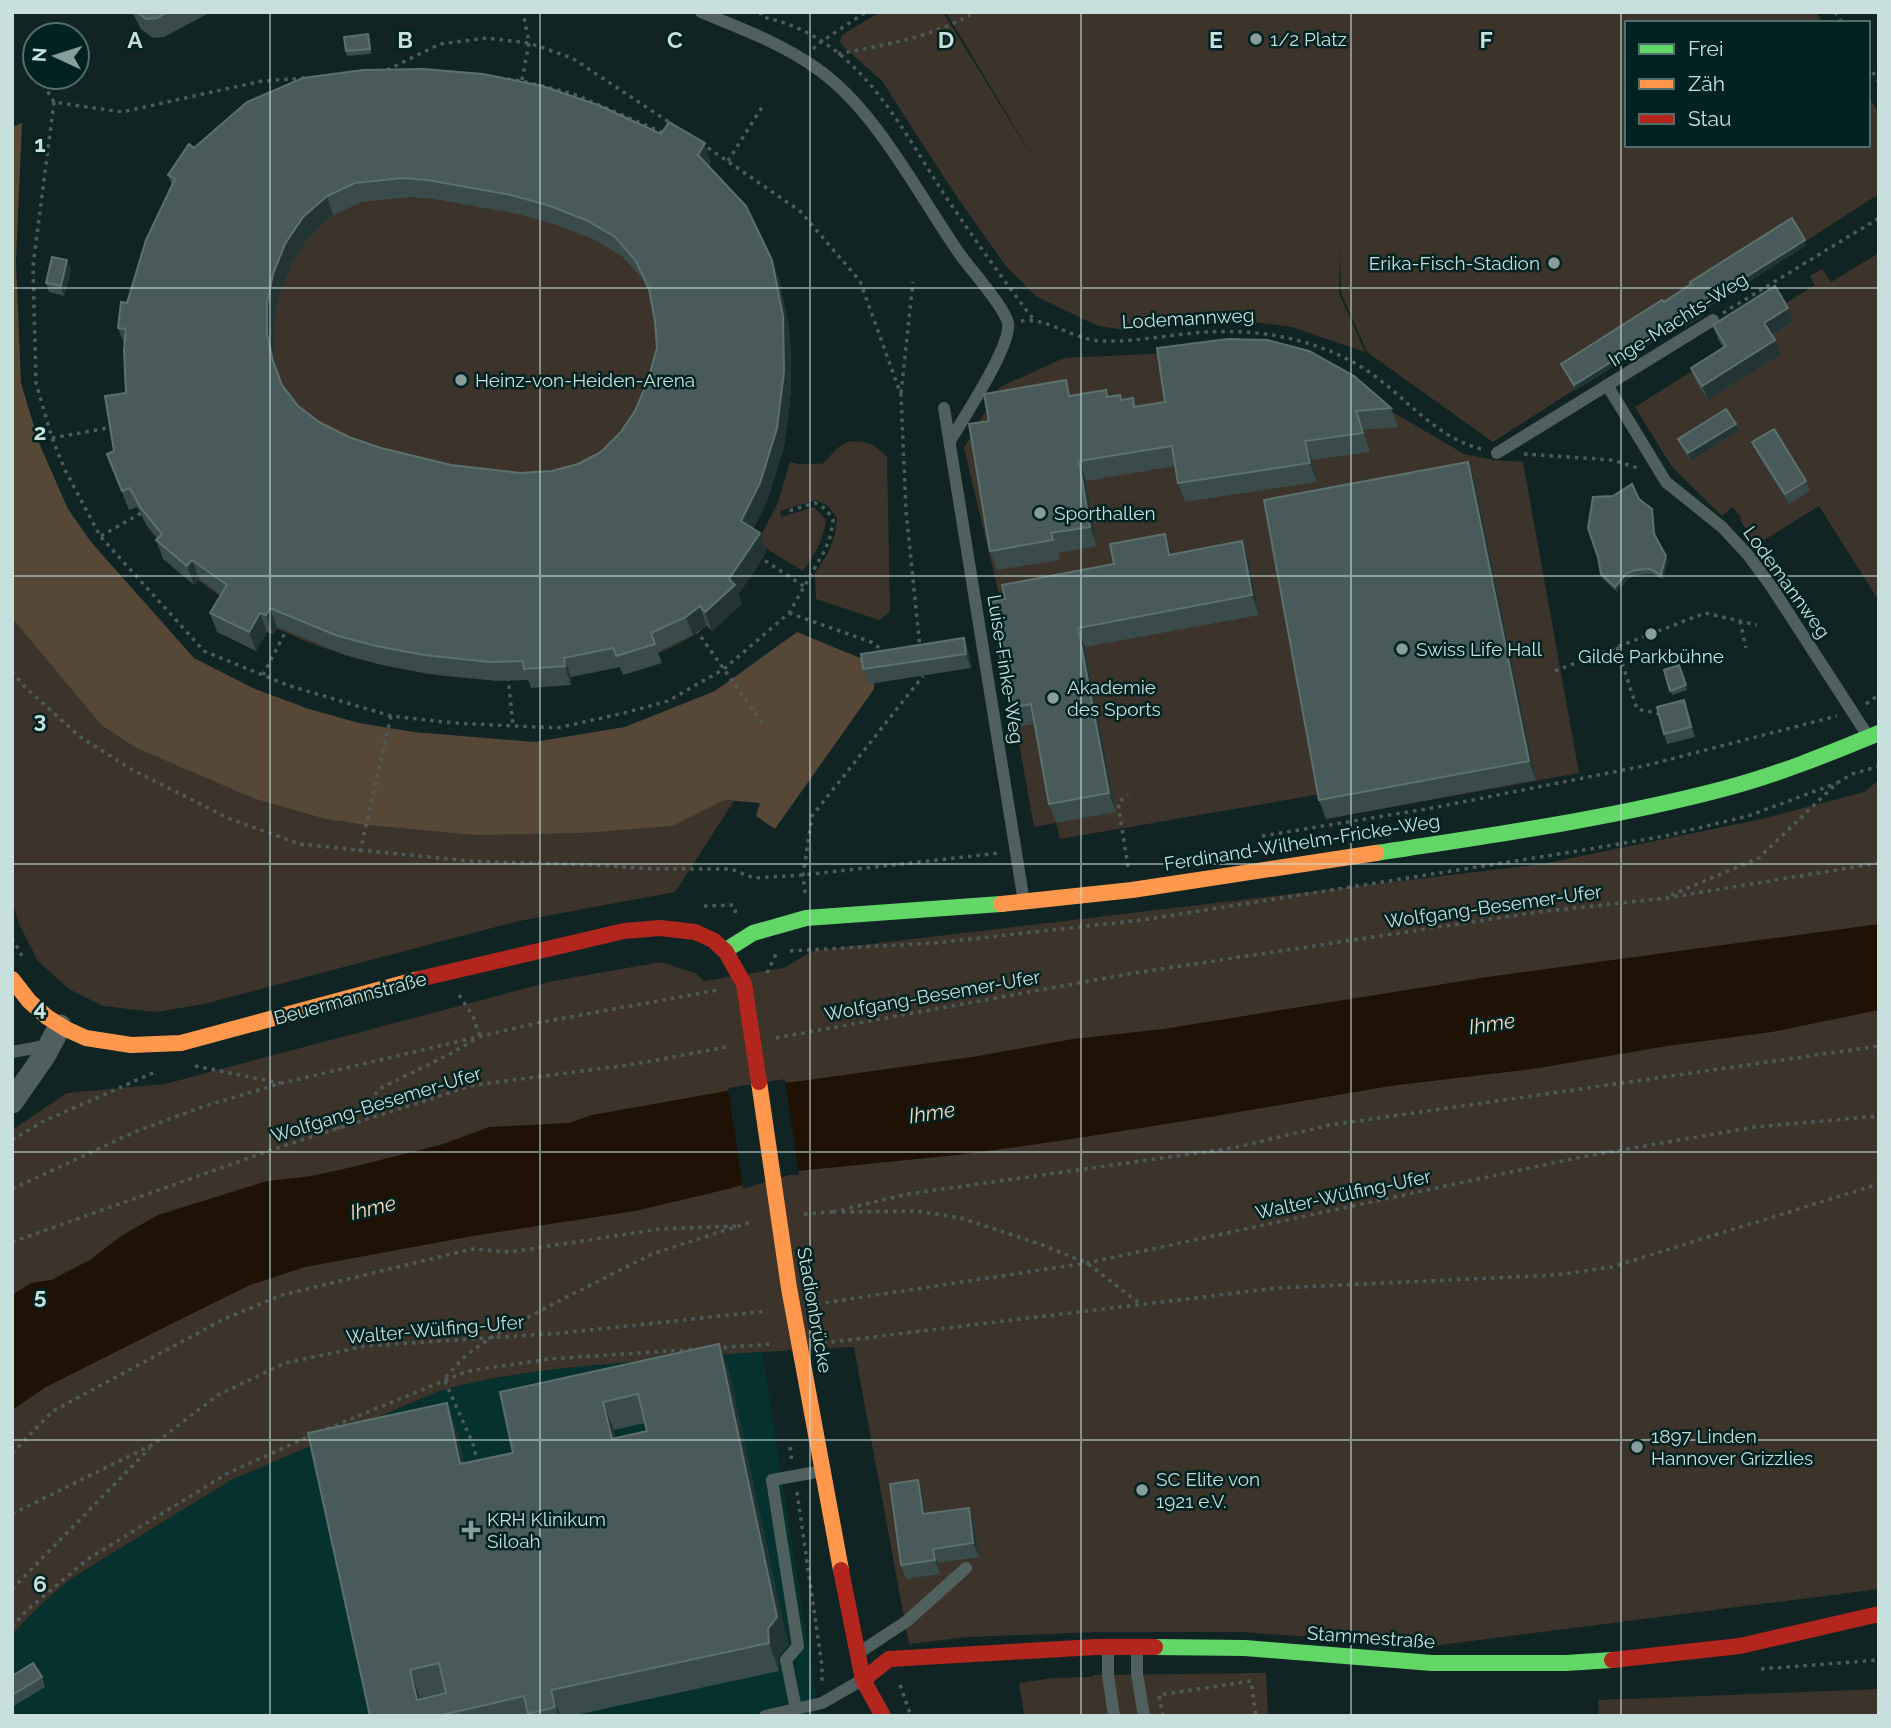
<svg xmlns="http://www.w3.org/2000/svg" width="1891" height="1728" font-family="Raleway,sans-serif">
<rect width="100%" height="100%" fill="#102423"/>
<!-- built -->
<path fill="#06312f" d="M762 1351 819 1716H12V1635L32 1613 69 1580 231 1480 439 1391 468 1383 549 1369Z"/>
<!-- green -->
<g fill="#3c342a">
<path d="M880 12H943L1044 176 946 12H1816L1823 23H1627V145H1868V96L1879 113V194L1493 442 1367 352 1341 293 1340 248 1339 293 1365 352 1292 327 1254 322H1188L1132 331 1098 326 1037 297 1005 265 951 188 882 81 842 45 840 41 842 35Z"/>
<path d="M254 121 779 279C783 298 788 318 790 337 795 415 782 471 748 540L766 552C748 583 726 615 694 635 546 728 247 670 147 526Z"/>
<path d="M1879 253V601L1819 506 1756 545 1740 520 1742 518 1732 507 1722 516 1672 467 1635 407 1724 351 1783 305 1815 285 1810 276 1822 269 1831 282Z"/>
<path d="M1252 349 1374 401 1464 454 1495 460 1523 462 1579 773 1326 819 1321 794 1060 839 1056 823 1034 827 997 621 1005 619 964 448 1000 387 1064 358Z"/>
<path d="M852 441C868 441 876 445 887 457L890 612 879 620 816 599 815 573 828 553 835 534 837 518 827 505 816 500 780 511 781 517 814 507 826 520C823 541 814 555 803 571L757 543 777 505 790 462C802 466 810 463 822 464 833 455 836 445 852 441Z"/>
<path d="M12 618 101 725 136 748 255 799 325 819 365 825 474 835 673 826 725 800 734 801 675 892 519 921 204 1004 156 1012 103 1006 69 989 38 961 19 924 12 901Z"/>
<path d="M1879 780V1589L1432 1646 1243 1632H1095L969 1637 909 1644 854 1347C779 1350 704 1356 629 1362 565 1368 501 1373 439 1391L231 1480 69 1580 32 1613 12 1635V1130L67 1093 165 1084 553 981 661 962 695 973 704 981 784 968 812 951 1542 864 1762 819 1864 792Z"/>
<path d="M1266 1673 1268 1714 1278 1716H1016L1024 1714 1019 1683 1053 1678 1093 1677V1675Z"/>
<path d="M1879 1689V1716H1599L1598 1700Z"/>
</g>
<!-- forest -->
<path fill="#574737" d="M22 123 16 262 21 383 39 443 68 509 91 542 194 658 255 689 309 709 359 723 414 732 534 742 625 727 715 691 797 632 865 660 869 683H874V689L775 829 756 816 760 803 725 800 673 826 581 833 474 835 365 825 325 819 255 799 136 748 101 725 12 618V127Z"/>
<!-- water -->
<path fill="#1f1104" d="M1879 924V1010L1772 1032 1667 1046 1533 1069 1390 1086 1216 1116 1059 1141 957 1155 788 1172 728 1189 635 1211 473 1236 305 1267 250 1285 175 1322 46 1387 12 1410V1295L31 1283 51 1280 90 1260 121 1236 158 1215 267 1181 312 1176 357 1166 443 1144 489 1127 569 1123 592 1115 766 1084 794 1082 972 1057 1073 1039 1163 1029 1494 976Z"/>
<!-- pier -->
<path fill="#102423" d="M785 1079 799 1175H789L743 1189 728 1088Z"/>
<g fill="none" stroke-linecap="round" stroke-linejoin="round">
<!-- path -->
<g stroke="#4d5c5b" stroke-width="3.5" stroke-dasharray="3.5 5" stroke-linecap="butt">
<path d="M760 12 762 17C858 36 898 124 946 197 974 239 1003 279 1033 319"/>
<path d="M1835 12 1842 23"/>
<path d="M813 49 822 41 866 12"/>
<path d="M838 54C884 45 929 38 970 15"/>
<path d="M1868 65 1879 82"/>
<path d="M34 69 35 70"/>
<path d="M387 70 440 44 487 38 529 43 572 58 672 124"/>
<path d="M39 77 54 102 122 112 262 81 306 78"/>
<path d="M499 78 522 81 574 94 666 134"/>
<path d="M522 80 529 43 523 12"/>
<path d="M54 102 33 266 36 383 52 438 65 470 100 536 204 651 287 685 391 716 454 723 557 728 624 713 668 701 724 669 789 613 825 550 831 534 833 520 826 509 815 503 785 512"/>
<path d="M701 143 800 211 860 281 901 395 906 511 920 648"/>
<path d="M728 161 764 104"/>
<path d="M1723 313 1879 218"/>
<path d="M1021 321C1048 317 1073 340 1102 341 1127 342 1151 338 1176 335 1237 327 1296 332 1351 361 1398 385 1430 437 1482 449"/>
<path d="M901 393 913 282"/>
<path d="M52 438 113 427"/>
<path d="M1524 454 1613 460 1641 469"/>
<path d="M101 536 143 512"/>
<path d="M758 556 805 587"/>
<path d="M789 613 871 642 887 653"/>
<path d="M1740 621 1746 648"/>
<path d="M696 630 763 724"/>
<path d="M1617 647 1637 709 1660 714"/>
<path d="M1555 671 1705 613 1757 625"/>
<path d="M12 672 23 685 79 736 131 769 228 818 299 844 469 861 595 865 652 869H731L754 878 803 875 1000 853"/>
<path d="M263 675 288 627"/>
<path d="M508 677 513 726"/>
<path d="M1866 704 1879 695"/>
<path d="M1879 774V778"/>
<path d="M1262 836 1432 808 1644 766 1837 716"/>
<path d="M360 852 391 716"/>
<path d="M1128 867 1118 803 1128 795"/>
<path d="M805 893 803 875 812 816 923 676"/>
<path d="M1671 895 1759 858 1837 783 1852 774 1879 766"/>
<path d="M704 906 733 905 736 913"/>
<path d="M12 938 22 956"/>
<path d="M790 951 935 943 1142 920 1578 851 1665 836 1748 816 1837 783"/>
<path d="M767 973 776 954"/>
<path d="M459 995 473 1016 480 1037"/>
<path d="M776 1038 1128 974 1538 912 1666 898 1879 863"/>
<path d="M195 1066 280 1083"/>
<path d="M337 1129 383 1087 450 1054 476 1039"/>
<path d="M12 1140 42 1122 155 1072"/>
<path d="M12 1189 137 1131 205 1106 282 1083 537 1023 718 990"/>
<path d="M833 1212 908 1194 1233 1148 1330 1125 1879 1046"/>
<path d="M842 1212 916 1211 961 1218 1037 1243 1087 1263 1138 1302"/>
<path d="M804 1214 834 1212"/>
<path d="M12 1242 280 1147 474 1085 629 1065 727 1047"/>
<path d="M817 1304 1087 1263 1581 1157 1755 1127 1879 1116"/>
<path d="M823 1343 1277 1288 1556 1275 1612 1267 1879 1184"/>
<path d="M715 1348 774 1344"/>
<path d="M319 1432 468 1371 550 1359 697 1349"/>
<path d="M790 1447 792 1463"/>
<path d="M12 1453 53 1411 224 1319 282 1295 472 1249 510 1252 660 1229 736 1226"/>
<path d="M478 1463 473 1444 444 1379 466 1355 495 1335 555 1303 652 1254 754 1221"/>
<path d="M797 1492 822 1666V1685"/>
<path d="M12 1514 154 1444 218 1395 285 1363 366 1346 562 1333 768 1311"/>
<path d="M12 1589 150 1448"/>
<path d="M12 1627 27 1610 88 1559 228 1473 312 1435"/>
<path d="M1761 1669 1879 1660"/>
<path d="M900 1685 911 1716"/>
<path d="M1163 1716 1159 1695 1251 1681 1256 1716"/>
</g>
<!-- lane -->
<g stroke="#50605e" stroke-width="12">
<path d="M701 12C740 28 781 43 816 68 875 108 918 194 959 253 970 269 1004 306 1008 323 1012 345 963 419 950 441"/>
<path d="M1607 385 1666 482 1722 527 1748 555 1771 586 1868 736"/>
<path d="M944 408 1024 902"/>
<path d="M1497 453 1713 320"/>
<path d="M12 1052 50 1045"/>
<path d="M1108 1647V1675L1114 1716"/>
<path d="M1137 1650V1674L1144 1716"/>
<path d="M857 1654 907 1621 966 1568"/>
<path d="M796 1709 786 1660 798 1646 772 1480 822 1471"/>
<path d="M765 1716 822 1703 862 1680"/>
</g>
<!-- street -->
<path stroke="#50605e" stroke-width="23" d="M12 1102 44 1056 60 1026"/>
<!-- fast -->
<g stroke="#63d668" stroke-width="16">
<path d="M1376 853C1492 835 1609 819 1723 789 1777 775 1828 754 1879 733"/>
<path d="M726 950 753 933 806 918 1001 904"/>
<path d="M1155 1647 1245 1648 1432 1663H1566L1612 1660"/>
</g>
<!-- slow -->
<g stroke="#ff974d" stroke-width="16">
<path d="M1001 904 1132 890 1376 853"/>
<path d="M12 979 29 1001 47 1017 66 1029 86 1038 131 1045 181 1043 419 979"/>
<path d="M759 1082 789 1288 841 1570"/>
</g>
<!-- jam -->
<g stroke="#b3261e" stroke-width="16">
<path d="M419 979 624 931 660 928 695 932 713 940 726 952 744 984 759 1082"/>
<path d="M841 1570 863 1680 883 1716"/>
<path d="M1612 1660 1740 1646 1879 1614"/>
<path d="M863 1680 889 1659 1096 1647H1155"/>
</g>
</g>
<!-- wall -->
<g fill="#394b4a" fill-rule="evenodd">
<path d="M132 12H211L164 37 153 38 141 29Z"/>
<path d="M368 34 370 39 371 54 347 56 346 51Z"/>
<path d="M194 148 711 162 709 167 779 279 790 335 791 391 784 447 767 501 753 529 760 533 766 552 738 594 742 604 712 631 706 625 693 635 658 652 662 663 623 675 620 667 571 677V685L531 688 528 680 497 681 431 674 383 665 345 655 277 627 273 634 267 632 256 651 217 632 210 613 221 595 199 579 194 585 163 559 156 540 158 539 147 526 137 507 129 510 107 454 114 451 126 393 125 346 118 328 172 185 168 175ZM410 197 434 199 518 214 557 225 593 239 622 256 643 280 651 296 655 321 657 348 647 383 635 411 620 433 601 452 578 464 552 471 520 473 451 465 381 448 349 437 319 422 298 406 282 385 279 376 274 353V323L280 293 292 263 310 236 333 215 362 202Z"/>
<path d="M1807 245 1701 312 1703 316 1685 327 1683 323 1576 390 1563 369 1561 364 1664 302Z"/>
<path d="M71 270 64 296 49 292 46 283Z"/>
<path d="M1793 322 1772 336 1780 355 1708 400 1696 382 1691 368 1723 347 1718 339 1713 325Z"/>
<path d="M1106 390 1108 397 1120 395 1122 400 1133 398 1136 407 1391 408 1398 427 1363 430 1370 452 1312 460 1317 482 1185 502 1178 483 1175 466 1086 481 1097 546 1058 553 1060 560 997 570 990 551 1072 395Z"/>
<path d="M1736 424 1739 431 1690 461 1681 446 1678 439Z"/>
<path d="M1752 442 1806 481 1810 491 1789 504 1756 452Z"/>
<path d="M1468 462 1475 481 1536 780 1326 819 1319 800Z"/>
<path d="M1639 499 1653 514 1656 537 1668 561 1663 579 1652 574 1637 575 1629 578 1617 592 1603 579 1598 557Z"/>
<path d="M1242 541 1249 560 1259 615 1085 647 1116 812 1056 823 1049 804 1034 724 1017 727 1010 708 1005 599 1172 554Z"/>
<path d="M964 638 969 653 971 668 869 684 863 669Z"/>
<path d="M1679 665 1687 690 1672 695 1664 670Z"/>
<path d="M1688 710 1695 737 1667 744 1664 734Z"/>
<path d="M719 1344 729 1372 788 1645 778 1657 779 1671 571 1716H370L457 1431 464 1463 513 1453 500 1392ZM645 1423 647 1431 615 1438 614 1430ZM446 1692V1693L420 1699V1698Z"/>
<path d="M918 1480 923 1494 926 1514 969 1508 974 1522 979 1557 938 1563 940 1574 906 1579 901 1565Z"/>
<path d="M12 1676 42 1677 45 1687 12 1707Z"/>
</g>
<!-- shaded-wall -->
<g fill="#223534">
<path d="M705 143 711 162 705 174 698 155Z"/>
<path d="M327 196 333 215 310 236 292 263 280 293 274 323V353L279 380 273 361 267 334V304L273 274 285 244 303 217Z"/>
<path d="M1805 240 1807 245 1701 312 1703 316 1685 327 1683 322 1698 307Z"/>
<path d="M67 260 71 270 64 296 61 286Z"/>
<path d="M772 260 779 279 790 335 791 391 784 447 767 501 748 540 741 521Z"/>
<path d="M1788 308 1793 322 1769 337 1764 323Z"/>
<path d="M1681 318 1683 323 1576 390 1574 385Z"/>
<path d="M1775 340 1780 355 1708 400 1702 386Z"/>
<path d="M1736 424 1739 431 1690 461 1688 453Z"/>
<path d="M1305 441 1312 460 1317 482 1310 463Z"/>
<path d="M1079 461 1086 481 1097 546 1090 527Z"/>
<path d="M1468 462 1475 481 1536 780 1529 761Z"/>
<path d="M1652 509 1653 514 1656 539 1654 534Z"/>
<path d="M760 533 766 552 738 594 742 604 712 631 705 612Z"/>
<path d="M1165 534 1172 554 1176 574 1169 555Z"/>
<path d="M1242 541 1249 560 1259 615 1252 595Z"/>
<path d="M1666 556 1668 561 1663 579 1661 575Z"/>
<path d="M192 560 199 579 194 585 187 566Z"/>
<path d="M1627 573 1629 578 1617 592 1615 587Z"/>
<path d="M700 606 706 625 693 635 686 617Z"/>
<path d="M270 608 277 627 273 634 266 615Z"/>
<path d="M260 613 267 632 256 651 249 632Z"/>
<path d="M1078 628 1085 647 1116 812 1109 793Z"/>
<path d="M964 638 969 653 971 668 966 654Z"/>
<path d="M564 658 571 677V685L565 666Z"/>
<path d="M1684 700 1688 710 1695 737 1691 727Z"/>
<path d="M719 1344 729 1372 788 1645 778 1657 779 1671 769 1643Z"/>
<path d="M603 1402 614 1430 622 1467 612 1439Z"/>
<path d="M447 1403 457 1431 471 1492 460 1464Z"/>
<path d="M918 1480 923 1494 928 1529 923 1514Z"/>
<path d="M969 1508 974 1522 979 1557 973 1543Z"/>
<path d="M933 1549 938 1563 940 1574 935 1560Z"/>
<path d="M410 1670 420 1698 424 1716 417 1700Z"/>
<path d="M551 1690 560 1716H558Z"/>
</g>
<!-- building -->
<g fill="#485b5a" stroke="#5c706e" stroke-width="2" fill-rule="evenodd">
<path d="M137 12H167L157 18 146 19Z"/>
<path d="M368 34 370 49 346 51 344 37Z"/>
<path d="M423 69 483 74 542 86 598 105 661 134 669 122 705 143 698 155 746 206 772 260 783 316 784 372 777 428 760 483 741 521 760 533 729 579 735 585 705 612 700 606 686 617 651 633 655 644 616 656 613 648 564 658 565 666 524 669 523 661 490 662 424 655 376 646 338 636 270 608 266 615 260 613 249 632 210 613 227 585 192 560 187 566 156 540 162 534 140 507 130 488 122 491 107 454 114 451 105 396 126 393 124 350 126 329 118 328 121 302 127 303 146 240 175 179 168 175 189 144 194 148 247 102 303 78 363 70ZM403 178 427 180 511 195 550 206 586 220 615 237 636 261 649 289 655 321 657 348 647 383 635 411 620 433 601 452 578 464 552 471 520 473 451 465 381 448 349 437 319 422 298 406 282 385 273 361 267 334V304L273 274 285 244 303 217 327 196 355 183Z"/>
<path d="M1792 218 1805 240 1698 307 1701 311 1683 322 1681 318 1574 385 1561 364 1662 300 1664 302 1691 284 1690 282Z"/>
<path d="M52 257 67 260 61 286 46 283Z"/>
<path d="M1775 286 1788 308 1764 323 1775 340 1702 386 1691 368 1726 346 1713 325Z"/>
<path d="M1228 339 1267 340 1309 351 1354 376 1391 408 1356 411 1363 433 1305 441 1310 463 1178 483 1172 446 1079 461 1090 527 1051 533 1053 540 990 551 969 424 989 421 984 394 1066 380 1069 396 1106 390 1107 397 1120 395 1121 400 1133 398 1134 407 1165 402 1157 348Z"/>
<path d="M1726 409 1736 424 1688 453 1678 439Z"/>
<path d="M1774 429 1806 481 1785 494 1752 442Z"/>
<path d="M1468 462 1529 761 1319 800 1264 500Z"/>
<path d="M1632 484 1639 499 1652 509 1654 534 1666 556 1661 575 1650 569 1635 570 1627 573 1615 587 1601 574 1598 557 1588 528 1593 497 1613 496Z"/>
<path d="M1165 534 1169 555 1242 541 1252 595 1078 628 1109 793 1049 804 1031 704 1010 708 990 602 1005 599 1002 585 1114 564 1110 544Z"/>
<path d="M964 638 966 654 863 669 861 654Z"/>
<path d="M1679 665 1686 685 1670 691 1664 670Z"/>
<path d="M1684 700 1691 727 1664 734 1657 707Z"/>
<path d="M719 1344 777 1617 768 1629 769 1643 551 1690 555 1707 528 1714 524 1696 438 1716H370L308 1433 447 1403 460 1464 513 1453 500 1392ZM638 1394 647 1431 612 1439 603 1402ZM439 1663 446 1693 417 1700 410 1670Z"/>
<path d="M918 1480 923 1514 969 1508 973 1543 933 1549 935 1560 901 1565 890 1484Z"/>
<path d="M33 1663 42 1677 12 1695V1676Z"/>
</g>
<!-- grid -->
<path fill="none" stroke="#c7dfdd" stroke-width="2" stroke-opacity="0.55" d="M270 12V1716M540 12V1716M810 12V1716M1081 12V1716M1351 12V1716M1621 12V1716M12 288H1879M12 576H1879M12 864H1879M12 1152H1879M12 1440H1879"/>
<!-- markers -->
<g fill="#879e9c" stroke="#002220" stroke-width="2.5">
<circle cx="1256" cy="39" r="7"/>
<circle cx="1554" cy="263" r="7"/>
<circle cx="461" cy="380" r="7"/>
<circle cx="1040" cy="513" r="7"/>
<circle cx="1651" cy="634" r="7"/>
<circle cx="1402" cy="649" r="7"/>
<circle cx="1053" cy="698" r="7"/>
<circle cx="1637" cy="1447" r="7"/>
<circle cx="1142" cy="1490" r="7"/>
<path d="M467.5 1519.5h7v7h7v7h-7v7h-7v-7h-7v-7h7z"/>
</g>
<g text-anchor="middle" stroke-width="5" stroke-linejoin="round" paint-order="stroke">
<!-- poi labels -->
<g font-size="19" fill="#c7dfdd" stroke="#002220" text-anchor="start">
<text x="1270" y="46">1/2 Platz</text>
<text x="1540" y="270" text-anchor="end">Erika-Fisch-Stadion</text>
<text x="475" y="387">Heinz-von-Heiden-Arena</text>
<text x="1054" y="520">Sporthallen</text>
<text x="1416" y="656">Swiss Life Hall</text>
<text x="1651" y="663" text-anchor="middle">Gilde Parkbühne</text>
<text x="1067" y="694">Akademie<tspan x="1067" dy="22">des Sports</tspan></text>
<text x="1651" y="1443">1897 Linden<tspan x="1651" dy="22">Hannover Grizzlies</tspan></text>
<text x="1156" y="1486">SC Elite von<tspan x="1156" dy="22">1921 e.V.</tspan></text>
<text x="487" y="1526">KRH Klinikum<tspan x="487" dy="22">Siloah</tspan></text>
</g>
<!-- street labels -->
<g font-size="19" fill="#c7dfdd" stroke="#002220">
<text transform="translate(1188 318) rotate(-3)" y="7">Lodemannweg</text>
<text transform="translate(1678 319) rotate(-32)" y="7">Inge-Machts-Weg</text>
<text transform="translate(1787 582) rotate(54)" y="7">Lodemannweg</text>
<text transform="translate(1006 669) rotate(81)" y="7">Luise-Finke-Weg</text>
<text transform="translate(1302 842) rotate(-9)" y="7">Ferdinand-Wilhelm-Fricke-Weg</text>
<text transform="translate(1493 906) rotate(-8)" y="7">Wolfgang-Besemer-Ufer</text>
<text transform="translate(932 995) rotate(-10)" y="7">Wolfgang-Besemer-Ufer</text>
<text transform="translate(350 998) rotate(-15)" y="7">Beuermannstraße</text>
<text transform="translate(376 1104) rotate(-17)" y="7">Wolfgang-Besemer-Ufer</text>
<text transform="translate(1343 1194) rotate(-12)" y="7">Walter-Wülfing-Ufer</text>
<text transform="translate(815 1310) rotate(80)" y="7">Stadionbrücke</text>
<text transform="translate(435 1329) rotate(-5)" y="7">Walter-Wülfing-Ufer</text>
<text transform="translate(1371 1637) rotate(4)" y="7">Stammestraße</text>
</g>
<!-- water labels -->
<g font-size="21" font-style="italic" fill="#fed9bc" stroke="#002220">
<text transform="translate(1492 1024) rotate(-9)" y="7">Ihme</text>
<text transform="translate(932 1113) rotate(-9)" y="7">Ihme</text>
<text transform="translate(373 1208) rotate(-13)" y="7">Ihme</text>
</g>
</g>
<g font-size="23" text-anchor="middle" font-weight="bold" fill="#c7dfdd" stroke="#002220" stroke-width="5" stroke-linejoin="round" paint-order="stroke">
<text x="135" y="48">A</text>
<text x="405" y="48">B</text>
<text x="675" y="48">C</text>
<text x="946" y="48">D</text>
<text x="1216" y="48">E</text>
<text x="1486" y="48">F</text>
<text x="40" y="152">1</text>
<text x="40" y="440">2</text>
<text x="40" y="728">3</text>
<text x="40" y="1016">4</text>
<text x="40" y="1304">5</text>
<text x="40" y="1592">6</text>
</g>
<!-- border -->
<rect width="1891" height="1728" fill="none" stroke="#c7dfdd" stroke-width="28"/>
<!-- legend -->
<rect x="1625" y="21" width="245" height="126" fill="#002220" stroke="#506e6c" stroke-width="2"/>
<rect x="1639" y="44" width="35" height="10" fill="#63d668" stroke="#506e6c" stroke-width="2"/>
<text x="1688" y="56" font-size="21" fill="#c7dfdd">Frei</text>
<rect x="1639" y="79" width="35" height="10" fill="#ff974d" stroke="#506e6c" stroke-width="2"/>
<text x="1688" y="91" font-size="21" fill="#c7dfdd">Zäh</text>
<rect x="1639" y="114" width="35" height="10" fill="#b3261e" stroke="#506e6c" stroke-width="2"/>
<text x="1688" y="126" font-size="21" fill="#c7dfdd">Stau</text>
<!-- north arrow -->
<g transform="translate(56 56) rotate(274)"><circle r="33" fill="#002220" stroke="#506e6c" stroke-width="2"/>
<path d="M0-5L12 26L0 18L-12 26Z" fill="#879e9c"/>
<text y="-10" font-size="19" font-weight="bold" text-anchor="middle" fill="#c7dfdd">N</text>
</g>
</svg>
